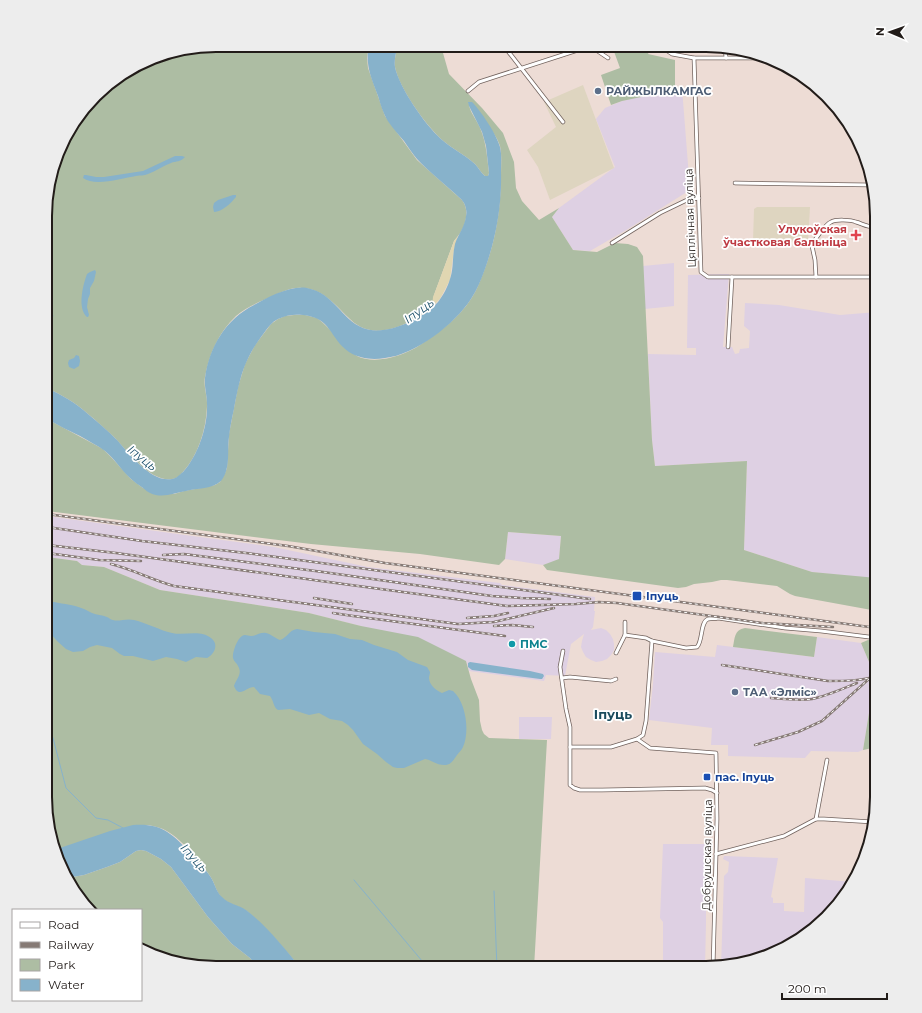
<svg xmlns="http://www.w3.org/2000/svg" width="922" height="1013" font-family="Montserrat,sans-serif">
<rect width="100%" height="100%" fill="#eddcd5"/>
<!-- industrial -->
<g fill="#ded0e3">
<path d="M682 88 690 190 628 229 590 251 573 250 552 217 559 208 615 167 596 119 605 108 622 101Z"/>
<path d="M674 263V306L645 309 643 266Z"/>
<path d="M729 274 723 347H732L735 354 739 353 740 349 749 348 750 331 744 326 745 303 779 305 840 315 877 312V579L812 572 744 550 747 461 655 466 652 440 648 354 696 355V348H687L688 275Z"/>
<path d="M47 516 185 535 274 547 368 567 500 583 502 585 595 597 594 611H595L593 627 591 630 601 628 606 630 610 634 613 639 614 644V650L611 655 607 659 602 661 596 662 591 660 586 657 583 652 581 647 582 641 584 634 571 644 565 676 546 675 544 681 469 671 466 661 361 626 309 613 160 590 104 567 82 565 77 561 47 557Z"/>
<path d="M508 532 561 536 559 560 543 565 505 559Z"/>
<path d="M817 637 861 643 875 676 863 750 858 752 811 751 805 758 728 756V745H711L712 728 649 720 653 684 655 652 715 657 717 645 814 657Z"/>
<path d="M519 717H552L551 739H519Z"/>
<path d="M663 844H706V923L705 968H655L656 966H663V922L660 918Z"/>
<path d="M724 856 778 858 771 897 773 898V903H784V911L804 912 805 878 853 882V884L801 939 761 959 721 967 724 876 728 872 729 862 723 859Z"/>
</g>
<!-- education -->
<g fill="#ded5c0">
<path d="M583 85 614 168 550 200 538 167 527 150 556 127 544 102Z"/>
<path d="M757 207H810L808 243 753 241 754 209Z"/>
</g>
<!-- green -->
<g fill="#adbda3">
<path d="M216 45H369L367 58 368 68 385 116 417 160 462 200C470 210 466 226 458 236 457 238 455 239 454 241L434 295 432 307C410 324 375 343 351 320 336 306 324 289 302 288 292 287 282 292 273 296 261 301 246 307 236 316 219 332 209 354 205 377 203 387 208 397 207 407 206 430 198 456 182 473 179 476 176 479 172 479 150 482 128 452 115 438 106 430 97 421 88 414 76 403 62 395 47 388L48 183 68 131 103 87 161 54Z"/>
<path d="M398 46H441L449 74 482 108 503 133 514 162 516 188 522 201 539 220 559 208 552 217 573 250 597 252 615 243 628 244 637 247 643 256 652 440 655 466 747 461 744 550 812 572 877 578V611L795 596 790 594 777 586 727 580H721L712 582 694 584 686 587 678 588 547 570 543 565 559 559 561 536 508 532 505 559 499 565 420 554 311 544 47 511V419L103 449 111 457 131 479 143 488 174 494 184 491 206 487 215 485 220 482 225 473 227 468 229 434 238 387 245 364 255 345 271 324 278 319 285 316 294 315H305L317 318 322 322C330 330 338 337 346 345 349 349 353 354 357 356 375 365 404 356 420 345 439 332 458 319 471 299 477 290 480 281 484 271 496 240 501 207 501 174 501 165 502 155 500 146 496 132 478 114 469 102 468 108 474 116 477 122 486 137 487 156 489 173L488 176H485C481 173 479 168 475 164 465 155 451 148 441 139 425 124 399 88 395 67 394 60 396 52 398 46Z"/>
<path d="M612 46H652L648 54 675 60V90L622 101 611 105 601 75 620 68Z"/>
<path d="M47 557 77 561 82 565 104 567 160 590 309 613 361 626 418 637 466 661 471 679 479 700 480 721 482 730 484 734 489 738 547 740 534 968H301C284 949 268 929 248 912 241 906 229 905 222 898 216 892 215 883 210 876 200 861 180 837 163 829 157 827 151 825 145 825L54 850 45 808Z"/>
<path d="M745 628 817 637 814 657 733 647C735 638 734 630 745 628Z"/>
<path d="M868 640 877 641V747L863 750 875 676 861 643Z"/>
<path d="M141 850 146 851 161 859 171 867 208 917 232 944 250 958 258 968H205L141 948V910H93L74 892 67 878 84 875 107 867 120 862 136 851Z"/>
</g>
<!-- sand -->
<path fill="#e0d6b1" d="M458 236 454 250 450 280 440 299 432 307 433 297 435 292 454 241Z"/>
<!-- water -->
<g fill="#87b2cb">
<path d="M369 45 398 46C396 52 394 60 395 67 399 87 425 125 441 139 451 148 465 155 475 164 479 168 481 173 485 176H488L489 173 486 146 482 132 469 106 468 102H472C481 111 497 135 500 147 502 155 501 164 501 172 502 205 496 238 485 269 481 280 477 290 471 299 455 324 415 355 385 358 373 360 360 359 349 352 329 338 332 318 303 315 294 314 286 315 278 319 272 322 268 327 264 333 244 359 240 377 234 409 232 418 230 427 229 437 227 451 231 469 221 481 213 489 197 488 186 491 174 493 162 499 150 493 146 491 147 491 143 488 139 485 134 482 130 478 121 470 115 459 105 451 97 445 88 441 80 436 69 431 58 425 47 419V388C62 395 76 403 88 414 98 422 108 431 117 440 129 453 151 483 172 479 177 478 179 475 183 472 198 456 208 426 207 404 207 395 204 387 205 378 209 347 226 319 254 305 268 297 291 285 307 288 334 293 341 319 363 328 385 337 423 319 438 302 443 296 448 286 450 279 454 268 452 256 455 244 458 235 465 226 466 216 467 212 466 207 464 203 461 198 456 195 452 191 440 180 427 170 417 159 412 153 408 147 404 141 399 135 394 130 390 124 384 116 381 106 378 96 374 85 369 74 368 63 367 57 368 51 369 45Z"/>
<path d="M175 156H182L185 157C181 162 176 161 171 163 163 166 156 171 148 174 144 176 140 175 136 176 122 178 95 187 83 178L84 175H86L96 177H104L143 171Z"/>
<path d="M233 195H236V197C231 203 222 212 214 212L213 207 214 203 218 200Z"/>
<path d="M95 270 96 272 94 281 90 288V294L88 299 87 307 89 315 88 317H87C77 308 83 285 87 274L90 272Z"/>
<path d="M76 355 79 356 80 361 79 366 74 369 69 367 68 363 69 360 74 358Z"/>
<path d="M54 602C64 604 75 605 84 609 87 610 89 612 92 613 97 615 102 615 107 617 110 618 109 619 113 620 119 622 126 618 134 620 147 623 159 630 172 633 185 636 200 629 211 638 219 644 215 654 207 658L196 657 186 662 177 659 166 657 153 661 133 656H124L120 654 112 648 97 645 90 647 83 651 73 652 66 649 57 641 46 628V603Z"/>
<path d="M297 629 314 632 335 634 350 639 362 640 374 645 397 652 408 660 427 667 430 672C430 674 429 676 429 678 429 685 437 691 442 693L449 690 453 691C466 702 470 732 463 747 462 750 459 752 457 755 454 759 452 764 446 765 438 766 432 760 425 759L404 768H397L393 767 386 762 377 754 363 744 353 730 348 725 342 721 330 719 319 713 309 715 290 709 278 710C273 707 274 701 270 696L260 694 254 687C246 687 239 699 234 686 236 679 243 674 238 666 237 663 234 662 233 658 232 653 237 639 242 636 245 634 248 636 251 636 256 636 260 632 266 633 271 634 275 638 280 640 287 638 289 630 297 629Z"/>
<path d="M470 662 530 671 543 674 544 676 542 679H540L472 670 468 667V663Z"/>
<path d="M133 825C161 823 172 833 190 853 197 860 204 867 210 876 215 883 216 892 222 897 228 904 239 905 246 910 267 926 284 948 301 968H258L250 958 232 944 208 917 171 867 161 859 146 851 141 850 136 851 120 862 107 867 84 875 67 878 54 850 110 831Z"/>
</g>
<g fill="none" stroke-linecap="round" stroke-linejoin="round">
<!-- stream -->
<g stroke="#87b2cb" stroke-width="1">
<path d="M48 318 53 316"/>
<path d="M46 673 52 668 46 649"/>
<path d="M46 719 53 738 66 788 96 818 108 820 123 828"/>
<path d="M354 880 428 968"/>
<path d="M494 891 497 968"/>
</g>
<defs>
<g id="street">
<path d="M444 46H445"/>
<path d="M504 46 563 122"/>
<path d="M660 46 672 54 694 58H764"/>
<path d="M725 46 726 58"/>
<path d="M694 58 701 272 708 277H877"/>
<path d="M468 91 479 82 581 49 593 48 608 58"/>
<path d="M735 183 873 185"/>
<path d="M612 243 660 213 687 200 699 198"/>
<path d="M816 277 815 260 812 246C813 241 826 224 831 222 836 219 851 220 856 222 863 224 868 228 877 227"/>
<path d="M728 347 732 277"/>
<path d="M625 635V622"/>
<path d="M652 641 646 721 643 735 637 739 611 747H570V785L574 788 580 790H602L705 788 712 790 717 793"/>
<path d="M563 651 560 667 566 709 570 727V747"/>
<path d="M616 653 625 635 646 638 652 641 686 648 697 647C703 641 700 622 708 619 711 618 715 619 718 618L785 628 821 631 877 638"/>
<path d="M562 678 570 677 611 681 616 679"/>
<path d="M637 739 650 748 716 753 717 819 713 968"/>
<path d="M816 819 827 760"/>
<path d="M716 854 784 836 816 819H824L873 822"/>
</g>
</defs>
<!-- street casing -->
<use href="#street" stroke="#71625d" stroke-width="4.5"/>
<!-- street -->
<use href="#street" stroke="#fff" stroke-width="3"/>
<defs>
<g id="rail">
<path d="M47 514 288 546 385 563 877 628"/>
<path d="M47 527 142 541 246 553 590 599"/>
<path d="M47 545 116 553 321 581 507 606 576 604 599 602 617 603 762 623 833 627"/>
<path d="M47 553 99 560 141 561"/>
<path d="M163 555 184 554 323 572 492 596 521 598 550 599"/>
<path d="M111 564C132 569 152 580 174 586L458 624 494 622 554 608"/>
<path d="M314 598 352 604"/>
<path d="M333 613 353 616 505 636"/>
<path d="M467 618 494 616 508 613"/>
<path d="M494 626 512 625 533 627"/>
<path d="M722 665 828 681C844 681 861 681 877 676"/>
<path d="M771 698C784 699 799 701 812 699 827 696 842 689 857 683"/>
<path d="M755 745 798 732 822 721 870 678"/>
</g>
</defs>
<!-- rail casing -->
<use href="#rail" stroke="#867a75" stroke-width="2.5"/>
<!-- rail -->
<use href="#rail" stroke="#fff" stroke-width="1" stroke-dasharray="3" stroke-linecap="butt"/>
</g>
<!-- markers -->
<g fill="#5c6f8a" stroke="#fff" stroke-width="1.5">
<circle cx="598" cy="91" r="4"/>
<circle cx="735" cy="692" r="4"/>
</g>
<path fill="#e0444e" stroke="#fff" stroke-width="1.5" d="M854 229h4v4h4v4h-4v4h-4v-4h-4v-4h4z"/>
<g fill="#1a4fb4" stroke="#fff" stroke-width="1.5">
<rect x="632" y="591" width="10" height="10" rx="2"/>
<rect x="703" y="773" width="8" height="8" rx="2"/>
</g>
<circle fill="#0f9aa8" stroke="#fff" stroke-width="1.5" cx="512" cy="644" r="4"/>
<g text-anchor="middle" stroke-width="3.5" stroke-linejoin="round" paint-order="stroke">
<!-- service labels -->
<g font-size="11" font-weight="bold" fill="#4e5e75" stroke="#fff" text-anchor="start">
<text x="606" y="95">РАЙЖЫЛКАМГАС</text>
<text x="743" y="696">ТАА «Элміс»</text>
</g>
<!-- street labels -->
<g font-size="11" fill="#221c19" stroke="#fff">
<text transform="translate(690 218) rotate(-92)" y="4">Цяплічная вуліца</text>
<text transform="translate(707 855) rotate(-89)" y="4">Добрушская вуліца</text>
</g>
<!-- health labels -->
<g font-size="11" font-weight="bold" fill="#be3a42" stroke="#fff" text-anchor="end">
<text x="847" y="233">Улукоўская<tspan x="847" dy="13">ўчастковая бальніца</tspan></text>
</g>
<!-- transit labels -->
<g font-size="11" font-weight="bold" fill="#164399" stroke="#fff" text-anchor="start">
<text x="646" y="600">Іпуць</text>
<text x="715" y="781">пас. Іпуць</text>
</g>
<!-- culture labels -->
<g font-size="11" font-weight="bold" fill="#0d838f" stroke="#fff" text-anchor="start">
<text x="520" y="648">ПМС</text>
</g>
<!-- water labels -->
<g font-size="12" font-style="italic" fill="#194e69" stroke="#fff">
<text transform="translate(419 311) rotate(-36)" y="4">Іпуць</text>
<text transform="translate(142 458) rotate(38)" y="4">Іпуць</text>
<text transform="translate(194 858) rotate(48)" y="4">Іпуць</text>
</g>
<!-- quarter labels -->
<g font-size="13" font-weight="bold" fill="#1b4c5e" stroke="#fff">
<text x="613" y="719">Іпуць</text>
</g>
</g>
<!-- crop -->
<path d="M0 0H922V1013H0ZM216 52H706A164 164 0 0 1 870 216V797A164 164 0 0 1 706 961H216A164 164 0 0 1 52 797V216A164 164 0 0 1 216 52Z" fill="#ededed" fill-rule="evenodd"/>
<path fill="none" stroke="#221c19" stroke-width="2" d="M216 52H706A164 164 0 0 1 870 216V797A164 164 0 0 1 706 961H216A164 164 0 0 1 52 797V216A164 164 0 0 1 216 52Z"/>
<!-- legend -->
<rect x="12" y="909" width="130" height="92" fill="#ffffff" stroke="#a7a4a3"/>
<rect x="20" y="922" width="20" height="6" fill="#ffffff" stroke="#a7a4a3"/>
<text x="48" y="929" font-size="12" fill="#221c19">Road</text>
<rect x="20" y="942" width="20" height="6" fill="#867a75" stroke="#a7a4a3"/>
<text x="48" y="949" font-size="12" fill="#221c19">Railway</text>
<rect x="20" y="959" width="20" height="12" fill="#adbda3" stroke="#a7a4a3"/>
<text x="48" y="969" font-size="12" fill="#221c19">Park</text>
<rect x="20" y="979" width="20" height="12" fill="#87b2cb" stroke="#a7a4a3"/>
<text x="48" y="989" font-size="12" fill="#221c19">Water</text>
<!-- north arrow -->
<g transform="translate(890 32) rotate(272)" stroke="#ffffff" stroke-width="3" paint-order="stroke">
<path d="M0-3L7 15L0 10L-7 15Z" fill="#221c19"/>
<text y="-6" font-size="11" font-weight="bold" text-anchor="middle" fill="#221c19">N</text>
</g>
<!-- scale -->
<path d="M782 993v6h105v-6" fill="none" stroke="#221c19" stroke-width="2"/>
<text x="788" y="993" font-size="12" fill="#221c19" stroke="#ffffff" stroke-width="3" paint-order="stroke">200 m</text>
</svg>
